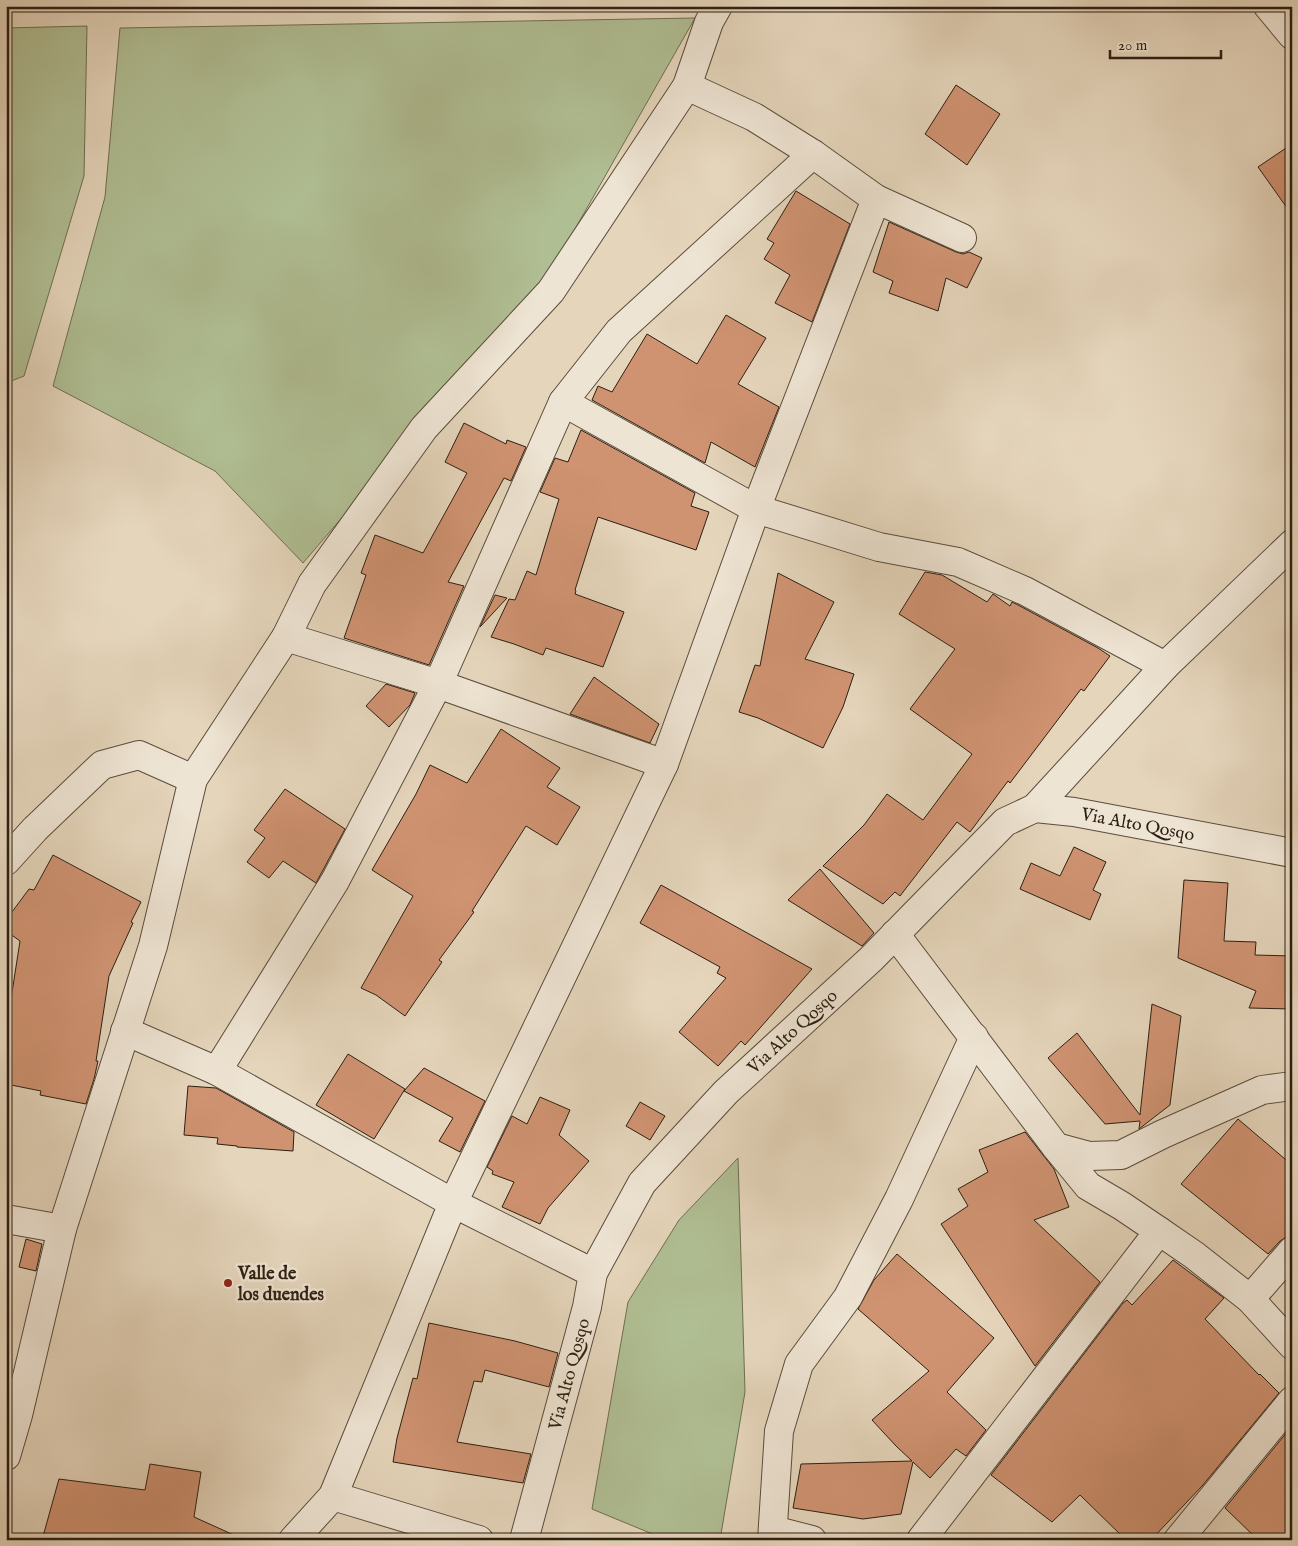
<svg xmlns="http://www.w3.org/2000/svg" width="1298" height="1546" font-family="'IM FELL English',serif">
<rect width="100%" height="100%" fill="#e5d5bb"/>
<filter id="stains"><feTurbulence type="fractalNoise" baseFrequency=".004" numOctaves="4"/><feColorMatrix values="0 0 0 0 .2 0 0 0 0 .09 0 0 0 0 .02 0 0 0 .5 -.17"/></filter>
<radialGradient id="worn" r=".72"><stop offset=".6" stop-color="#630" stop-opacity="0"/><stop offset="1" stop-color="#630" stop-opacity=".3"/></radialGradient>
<!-- green -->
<g fill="#b0be93" stroke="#6e6e52">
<path d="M695 18 546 280 303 563 215 471 53 386 105 197 120 28Z"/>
<path d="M87 26 84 176 24 376 6 383V28Z"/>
<path d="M738 1158 745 1392 720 1540H667L592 1509 628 1302 679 1220Z"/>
</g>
<!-- building -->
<g fill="#d09372" stroke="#2c1f12">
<path d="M956 85 1000 114 967 165 925 134Z"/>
<path d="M1292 144V215L1258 167Z"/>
<path d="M796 191 850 224 812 322 775 303 790 275 764 259 774 243 767 239Z"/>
<path d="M889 222 956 252 963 254 969 252 982 258 967 288 946 278 938 311 889 293 893 281 873 272Z"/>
<path d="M726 315 766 338 738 384 779 407 755 467 711 442 705 463 592 400 598 386 612 392 647 334 697 364Z"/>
<path d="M464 423 506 444 507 440 526 447 511 481 504 478 448 582 464 586 429 665 344 638 366 575 361 573 375 535 423 553 467 473 445 462Z"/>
<path d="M581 430 695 493 691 506 709 512 696 550 598 517 575 590 576 591 575 594 624 612 603 667 546 648 543 655 514 644 491 637 509 599 515 600 527 571 536 575 559 499 540 492 555 458 568 462Z"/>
<path d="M925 572 942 575 987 602 993 594 1010 606 1012 602 1018 605 1098 648 1110 656 1084 691 1081 689 1010 783 1008 781 970 832 957 822 900 896 895 892 883 904 823 866 864 825 887 794 923 820 972 754 910 709 955 649 899 614Z"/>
<path d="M778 573 834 602 805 659 854 674 843 707 823 748 758 718 739 712 755 665 760 666Z"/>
<path d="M495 595 507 598 480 627Z"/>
<path d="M594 677 659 724 650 743 570 714Z"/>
<path d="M386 684 415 693 410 705 389 727 366 706Z"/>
<path d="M501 729 560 768 547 787 580 807 557 845 526 826 472 911 474 912 439 960 442 962 405 1016 376 995 361 988 413 896 372 870 416 794 430 765 467 783Z"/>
<path d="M285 789 345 829 316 883 283 861 269 878 247 862 265 838 254 830Z"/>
<path d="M1074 847 1106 862 1093 890 1101 894 1090 920 1020 889 1031 863 1060 876Z"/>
<path d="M53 855 141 902 131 922 133 923 109 976 96 1061H98L94 1079 86 1104 40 1095 41 1091 6 1084V998L11 999 20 941 6 931V920L29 889 34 890Z"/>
<path d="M820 869 874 933 862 946 788 900Z"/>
<path d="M1184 880 1228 883 1224 941 1256 942 1255 955 1292 956V1009L1249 1008 1256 991 1178 958Z"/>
<path d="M661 885 812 969 745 1045 741 1041 718 1066 679 1032 726 978 717 973 720 967 640 923Z"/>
<path d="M1152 1004 1181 1016 1170 1105 1139 1129 1140 1121 1105 1124 1048 1058 1077 1033 1140 1115Z"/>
<path d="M348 1054 405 1089 374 1139 316 1105Z"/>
<path d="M424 1068 485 1101 460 1152 439 1141 453 1118 404 1091Z"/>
<path d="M188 1086 216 1088 294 1132 293 1151 237 1147V1146L217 1144 218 1138 184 1135Z"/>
<path d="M540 1097 570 1110 559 1135 589 1161 548 1208 540 1224 502 1207 514 1182 492 1174 493 1171 487 1167 512 1116 527 1124Z"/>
<path d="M640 1102 665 1116 650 1140 626 1126Z"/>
<path d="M1238 1119 1292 1165V1232L1288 1236 1280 1241 1268 1254 1181 1184Z"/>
<path d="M1025 1132 1054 1169 1069 1207 1034 1220 1100 1282 1035 1366 941 1224 968 1206 958 1189 988 1172 979 1150Z"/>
<path d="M26 1239 42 1244 36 1271 19 1267Z"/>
<path d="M897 1254 994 1338 947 1392 986 1430 966 1456 956 1449 930 1478 913 1462 901 1514 863 1519 793 1508 801 1464 912 1461 896 1446 872 1420 929 1371 858 1309 874 1280Z"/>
<path d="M1173 1260 1224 1298 1205 1319 1259 1375 1260 1374 1279 1393 1202 1486 1151 1540H1126L1080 1495 1052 1522 991 1475 1123 1303 1127 1300 1132 1305Z"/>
<path d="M429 1323 515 1341 558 1353 549 1387 485 1370 482 1382 474 1381 457 1442 531 1454 523 1483 393 1462 397 1438 413 1378 417 1379Z"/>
<path d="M1292 1426V1540H1258L1225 1508Z"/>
<path d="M150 1464 201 1472 194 1517 245 1540H42L59 1479 145 1490Z"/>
</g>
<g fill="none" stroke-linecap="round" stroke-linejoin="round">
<defs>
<g id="minor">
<path d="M1268 6 1292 35"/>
<path d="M687 86 754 117 813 154 876 199 962 238"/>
<path d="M563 402 619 331 813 154"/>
<path d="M286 637 438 684 664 764"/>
<path d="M1035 808 1165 666 1292 544"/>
<path d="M6 861 35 829 102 765 139 755 193 779"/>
<path d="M895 934 1056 1147 1089 1156 1121 1155 1163 1134 1262 1090 1292 1086"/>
<path d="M125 1031 217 1071 453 1203 593 1273"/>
<path d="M217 1071 335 881 438 684 563 402 756 509 879 547 958 562 1025 591 1165 666"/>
<path d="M1056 1147 1088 1186 1122 1206 1159 1231 1194 1255 1250 1299 1292 1345"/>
<path d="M6 1219 62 1229"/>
<path d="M1250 1299 1292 1251"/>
<path d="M6 1456 18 1415 62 1229 153 946 193 779 286 637 312 584 424 428 551 291 687 86 709 22 718 6"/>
<path d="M333 1496 453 1203 664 764 756 509 876 199"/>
<path d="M773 1530 812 1540"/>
<path d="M293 1540 333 1496 479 1540"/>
<path id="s1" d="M524 1540 587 1307 593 1273 642 1183 726 1092 871 959 1005 822 1035 808 1074 812 1292 853"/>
<path d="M772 1540 779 1431 799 1364 848 1297 899 1199 974 1037"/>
<path d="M921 1540 1159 1231"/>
<path d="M1178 1540 1292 1401"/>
</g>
</defs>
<!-- minor casing -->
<use href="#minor" stroke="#5a4c3c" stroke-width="30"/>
<!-- minor -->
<use href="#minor" stroke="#eee4d3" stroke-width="28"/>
</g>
<!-- markers -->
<circle fill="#8f2418" stroke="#eee4d3" stroke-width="2" cx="228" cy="1283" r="5"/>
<g text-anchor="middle" stroke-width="5" stroke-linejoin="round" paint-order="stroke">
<!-- street labels -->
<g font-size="18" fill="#2c1f12" stroke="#eee4d3">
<text dy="6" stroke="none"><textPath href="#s1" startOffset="1028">Via Alto Qosqo</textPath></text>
<text dy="6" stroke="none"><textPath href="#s1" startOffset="592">Via Alto Qosqo</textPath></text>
<text dy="6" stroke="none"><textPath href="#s1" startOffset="172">Via Alto Qosqo</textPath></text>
</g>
<!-- poi labels -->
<g font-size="18" font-weight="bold" fill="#2c1f12" stroke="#eee4d3" text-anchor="start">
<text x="238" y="1279">Valle de<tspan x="238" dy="21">los duendes</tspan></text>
</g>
</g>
<!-- margin -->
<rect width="1298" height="1546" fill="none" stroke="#e5d5bb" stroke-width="25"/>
<rect x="8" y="8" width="1283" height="1531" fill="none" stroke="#2c1f12" stroke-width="2.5"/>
<rect x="12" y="12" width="1273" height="1521" fill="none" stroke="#2c1f12"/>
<!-- scale -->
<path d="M1110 50v8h111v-8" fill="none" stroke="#2c1f12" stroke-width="2.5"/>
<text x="1118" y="50" font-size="15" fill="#2c1f12" stroke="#eee4d3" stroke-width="4" paint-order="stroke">20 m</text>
<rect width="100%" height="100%" filter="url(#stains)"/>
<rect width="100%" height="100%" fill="url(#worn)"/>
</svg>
